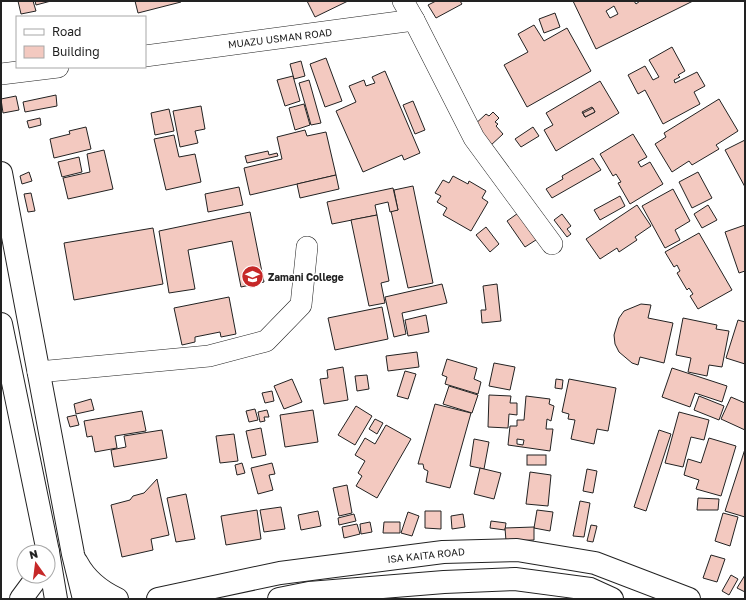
<svg xmlns="http://www.w3.org/2000/svg" width="746" height="600" font-family="'Golos Text',sans-serif">
<rect width="100%" height="100%" fill="#fff"/>
<!-- building -->
<g fill="#f3c9c0" stroke="#222" fill-rule="evenodd">
<path d="M18 1H33L36 11 21 14Z"/>
<path d="M35 1H51L36 5Z"/>
<path d="M135 1H181V2L138 13Z"/>
<path d="M307 1H348L315 17Z"/>
<path d="M436 1H460L462 4 436 18 428 5Z"/>
<path d="M573 1H634L636 4 640 1H693L596 49ZM614 6 618 14 610 18 606 11Z"/>
<path d="M555 13 560 27 544 33 539 19Z"/>
<path d="M534 25 544 41 567 28 591 71 527 107 504 65 528 52 518 34Z"/>
<path d="M672 47 685 71 678 75 680 77 674 80 675 83 697 72 705 86 694 92 700 104 663 124 645 90 638 94 628 75 645 66 653 80 659 77 649 60Z"/>
<path d="M326 58 342 101 325 107 310 64Z"/>
<path d="M301 61 305 76 294 79 290 64Z"/>
<path d="M385 71 420 153 404 160 402 155 363 172 336 111 356 102 349 86 364 80 366 86 375 83 372 77Z"/>
<path d="M293 76 300 101 285 106 277 80Z"/>
<path d="M309 80 321 123 311 125 299 83Z"/>
<path d="M600 81 619 113 556 151 544 130 553 125 546 113ZM592 108 594 112 585 117 583 113Z"/>
<path d="M56 95 57 106 25 112 23 102Z"/>
<path d="M16 96 19 110 3 113 1 99Z"/>
<path d="M719 99 738 131 716 145 719 149 692 165 689 161 672 172 655 144 666 137 664 133Z"/>
<path d="M413 101 425 130 415 134 403 105Z"/>
<path d="M304 104 310 125 295 130 289 108Z"/>
<path d="M201 106 205 129 195 131 198 143 180 147 173 111Z"/>
<path d="M592 107 595 112 585 117 582 112Z"/>
<path d="M593 108 595 112 585 117 583 113Z"/>
<path d="M169 109 174 131 155 135 151 113Z"/>
<path d="M493 112 499 118 495 122 498 124 496 126 503 134 490 146 472 127 486 114 489 116Z"/>
<path d="M40 118 41 125 29 128 27 121Z"/>
<path d="M86 127 91 149 54 158 50 139 70 134 69 131Z"/>
<path d="M533 127 539 136 521 147 515 139Z"/>
<path d="M305 130 307 136 326 132 336 175 250 195 244 168 282 159 277 137Z"/>
<path d="M633 134 647 157 638 162 641 167 650 162 663 184 630 204 618 183 621 182 616 174 613 176 600 154Z"/>
<path d="M174 135 179 157 195 154 201 182 166 190 154 139Z"/>
<path d="M745 140V187L725 150Z"/>
<path d="M104 150 113 189 68 199 63 178 90 172 87 154Z"/>
<path d="M268 151 269 155 277 153 278 156 247 163 245 156Z"/>
<path d="M79 157 82 172 62 177 58 162Z"/>
<path d="M593 158 601 170 552 198 546 189 563 179 562 176Z"/>
<path d="M29 172 32 181 22 184 20 176Z"/>
<path d="M698 172 712 198 692 208 679 182Z"/>
<path d="M336 175 339 189 300 198 297 184Z"/>
<path d="M453 176 468 184 469 181 486 191 482 198 488 202 471 231 443 215 447 208 437 202 441 196 435 193 443 180 449 183Z"/>
<path d="M413 186 433 283 408 288 391 211 398 210 394 190Z"/>
<path d="M239 187 243 205 208 212 205 194Z"/>
<path d="M393 188 398 210 390 212 388 202 375 205 377 215 332 224 327 202Z"/>
<path d="M673 189 690 221 675 230 680 240 665 248 642 206Z"/>
<path d="M31 193 35 211 28 212 24 194Z"/>
<path d="M620 196 625 206 600 220 594 210Z"/>
<path d="M637 205 651 226 635 237 637 240 619 252 617 248 600 259 586 239Z"/>
<path d="M708 205 717 220 702 228 694 214Z"/>
<path d="M521 211 539 238 525 247 507 221Z"/>
<path d="M250 212 264 282 241 287 232 241 188 250 195 289 169 293 159 231Z"/>
<path d="M562 214 571 226 567 229 571 234 567 237 554 220Z"/>
<path d="M377 215 389 281 381 283 385 303 369 306 351 220Z"/>
<path d="M745 225V271L739 273 725 232Z"/>
<path d="M486 227 499 244 490 252 476 235Z"/>
<path d="M153 228 163 284 74 300 64 243Z"/>
<path d="M699 233 732 290 698 309 690 296 693 294 689 288 687 290 677 273 680 271 677 265 674 267 665 252Z"/>
<path d="M442 284 447 303 402 313 406 334 394 337 385 297Z"/>
<path d="M497 284 501 321 482 323 481 310H486L483 286Z"/>
<path d="M229 297 236 334 221 337 220 332 195 337V342L182 345 174 308Z"/>
<path d="M641 304 651 305 648 318 673 323 664 363 640 357 638 365 632 363 619 352 615 344 614 335 619 318 624 311Z"/>
<path d="M382 307 388 339 335 350 328 318Z"/>
<path d="M426 315 429 332 408 336 405 320Z"/>
<path d="M683 318 717 325 716 329 729 331 722 367 709 365 707 376 688 372 691 358 676 355Z"/>
<path d="M738 320 745 322V364L726 358Z"/>
<path d="M417 352 419 367 388 371 386 356Z"/>
<path d="M447 359 477 368 474 379 481 382 478 394 445 384 447 377 442 375Z"/>
<path d="M494 363 515 367 510 390 489 386Z"/>
<path d="M343 367 348 400 324 404 320 379 328 378 327 370Z"/>
<path d="M672 368 727 386 722 402 695 393 690 407 662 397Z"/>
<path d="M405 371 416 374 408 399 397 396Z"/>
<path d="M367 375 369 389 357 391 355 376Z"/>
<path d="M292 379 302 402 284 409 274 386Z"/>
<path d="M556 379 563 380 562 389 555 388Z"/>
<path d="M569 379 616 388 608 431 597 429 594 444 571 439 575 420 568 419 569 414 562 412Z"/>
<path d="M449 386 478 395 472 413 443 404Z"/>
<path d="M272 391 274 401 265 403 262 393Z"/>
<path d="M489 395 511 396 510 403H517V415L509 414 508 428 488 427Z"/>
<path d="M526 396 550 399 549 404 554 406 551 421 547 419 546 429H553L550 451 508 445 510 426H517V420H524ZM517 439 524 440 523 445 517 444Z"/>
<path d="M699 396 724 406 719 420 694 410Z"/>
<path d="M731 397 745 403V430L721 419Z"/>
<path d="M91 399 94 410 76 414 74 404Z"/>
<path d="M435 404 471 413 450 488 426 482 428 471 424 469 423 464H418Z"/>
<path d="M356 406 372 416 355 445 338 435Z"/>
<path d="M255 409 258 420 249 422 246 411Z"/>
<path d="M267 410 269 417H264L265 421 260 422 258 412Z"/>
<path d="M313 410 318 442 285 447 280 415Z"/>
<path d="M142 411 146 431 115 436 117 448 95 452 92 436 87 437 84 421Z"/>
<path d="M679 412 709 420 704 440 691 437 683 467 665 463Z"/>
<path d="M76 415 79 425 70 427 67 417Z"/>
<path d="M375 419 383 423 377 434 369 429Z"/>
<path d="M386 425 411 439 377 498 356 486 362 476 358 473 365 461 355 455 365 438 375 444Z"/>
<path d="M261 428 266 455 252 458 246 431Z"/>
<path d="M162 430 167 458 114 467 111 450 126 447 124 436Z"/>
<path d="M659 430 671 434 646 511 634 507Z"/>
<path d="M234 434 238 461 220 463 216 436Z"/>
<path d="M709 438 736 446 721 496 696 489 699 480 684 475 688 459 701 463Z"/>
<path d="M474 439 489 442 484 469 470 466Z"/>
<path d="M745 449V517L725 511Z"/>
<rect x="527" y="455" width="19" height="10"/>
<path d="M242 463 245 473 237 475 235 465Z"/>
<path d="M272 463 275 474 269 475 273 490 258 494 251 468Z"/>
<path d="M480 468 501 473 494 499 474 494Z"/>
<path d="M587 469 597 471 593 493 583 491Z"/>
<path d="M530 472 551 475 548 506 526 504Z"/>
<path d="M157 479 169 535 151 539 153 550 122 557 111 505 130 500 133 496 144 493Z"/>
<path d="M347 485 352 513 339 516 333 488Z"/>
<path d="M186 494 195 539 176 542 167 498Z"/>
<path d="M698 498 719 499 718 510H697Z"/>
<path d="M580 501 590 503 584 537 573 536Z"/>
<path d="M281 507 285 529 264 532 260 510Z"/>
<path d="M257 510 261 539 226 545 221 516Z"/>
<path d="M537 510 553 512 550 531 534 528Z"/>
<path d="M318 511 321 526 301 530 298 515Z"/>
<path d="M425 511H441V529L425 528Z"/>
<path d="M408 512 419 516 412 536 401 533Z"/>
<path d="M723 513 738 517 730 546 715 541Z"/>
<path d="M354 514 356 521 339 525 338 518Z"/>
<path d="M463 514 465 527 452 529 451 516Z"/>
<path d="M491 521 506 523 505 530 490 528Z"/>
<path d="M370 522 372 532 361 534 360 524Z"/>
<path d="M384 522H400V533H383Z"/>
<path d="M357 524 360 534 344 538 342 527Z"/>
<path d="M591 525 597 526 593 542 587 541Z"/>
<path d="M534 527V540L506 541 505 528Z"/>
<path d="M711 555 725 559 717 582 703 578Z"/>
<path d="M731 575 738 579 729 595 722 591Z"/>
<path d="M745 575V592L737 588Z"/>
</g>
<g fill="none" stroke-linecap="round" stroke-linejoin="round">
<defs>
<g id="minor">
<path d="M403 1 414 20 474 138 552 244"/>
<path d="M145 56 414 20"/>
<path d="M1 74 58 67"/>
<path d="M38 372 209 356 266 341 301 305 307 247"/>
</g>
<g id="major">
<path d="M1 173 73 554 84 599"/>
<path d="M1 324 48 552"/>
<path d="M48 552 56 599"/>
<path d="M77 563C86 580 100 591 117 599"/>
<path d="M21 599 38 576"/>
<path d="M158 599 280 573 443 552 517 550 595 563 689 599"/>
<path d="M279 599 309 593 444 582 515 579 590 589 612 599"/>
</g>
</defs>
<!-- minor casing -->
<use href="#minor" stroke="#222" stroke-width="22"/>
<!-- major casing -->
<use href="#major" stroke="#222" stroke-width="24"/>
<!-- minor -->
<use href="#minor" stroke="#fff" stroke-width="21"/>
<!-- major -->
<use href="#major" stroke="#fff" stroke-width="22"/>
</g>
<!-- icons -->
<defs>
<symbol id="school-disc" viewBox="-11 -11 22 22"><circle r="9.5" fill="#c62828" stroke="#fff"/><path d="M0-5L7-2L0 1L-7-2ZM-4 1L0 2.5L4 1V4Q0 6-4 4Z" fill="#fff"/></symbol>
</defs>
<g fill-rule="evenodd">
<use href="#school-disc" x="240" y="264" width="25" height="25"/>
</g>
<g text-anchor="middle" stroke-width="3" stroke-linejoin="round" paint-order="stroke">
<!-- street labels -->
<g font-size="10" fill="#222" stroke="#fff">
<text transform="translate(280 38) rotate(-7)" y="4">MUAZU USMAN ROAD</text>
<text transform="translate(426 555) rotate(-6)" y="4">ISA KAITA ROAD</text>
</g>
<!-- poi labels -->
<g font-size="10" font-weight="bold" fill="#222" stroke="#fff" text-anchor="start">
<text x="268" y="281">Zamani College</text>
</g>
</g>
<!-- border -->
<rect width="746" height="600" fill="none" stroke="#222222" stroke-width="4"/>
<!-- legend -->
<rect x="16" y="16" width="130" height="52" fill="#ffffff" stroke="#a7a7a7"/>
<rect x="24" y="29" width="20" height="6" fill="#ffffff" stroke="#a7a7a7"/>
<text x="52" y="36" font-size="12" fill="#222222">Road</text>
<rect x="24" y="46" width="20" height="12" fill="#f3c9c0" stroke="#a7a7a7"/>
<text x="52" y="56" font-size="12" fill="#222222">Building</text>
<!-- north arrow -->
<g transform="translate(36 564) rotate(346)"><circle r="19" fill="#ffffff" stroke="#a7a7a7"/>
<path d="M0-3L7 15L0 10L-7 15Z" fill="#c62828"/>
<text y="-6" font-size="11" font-weight="bold" text-anchor="middle" fill="#222222">N</text>
</g>
</svg>
